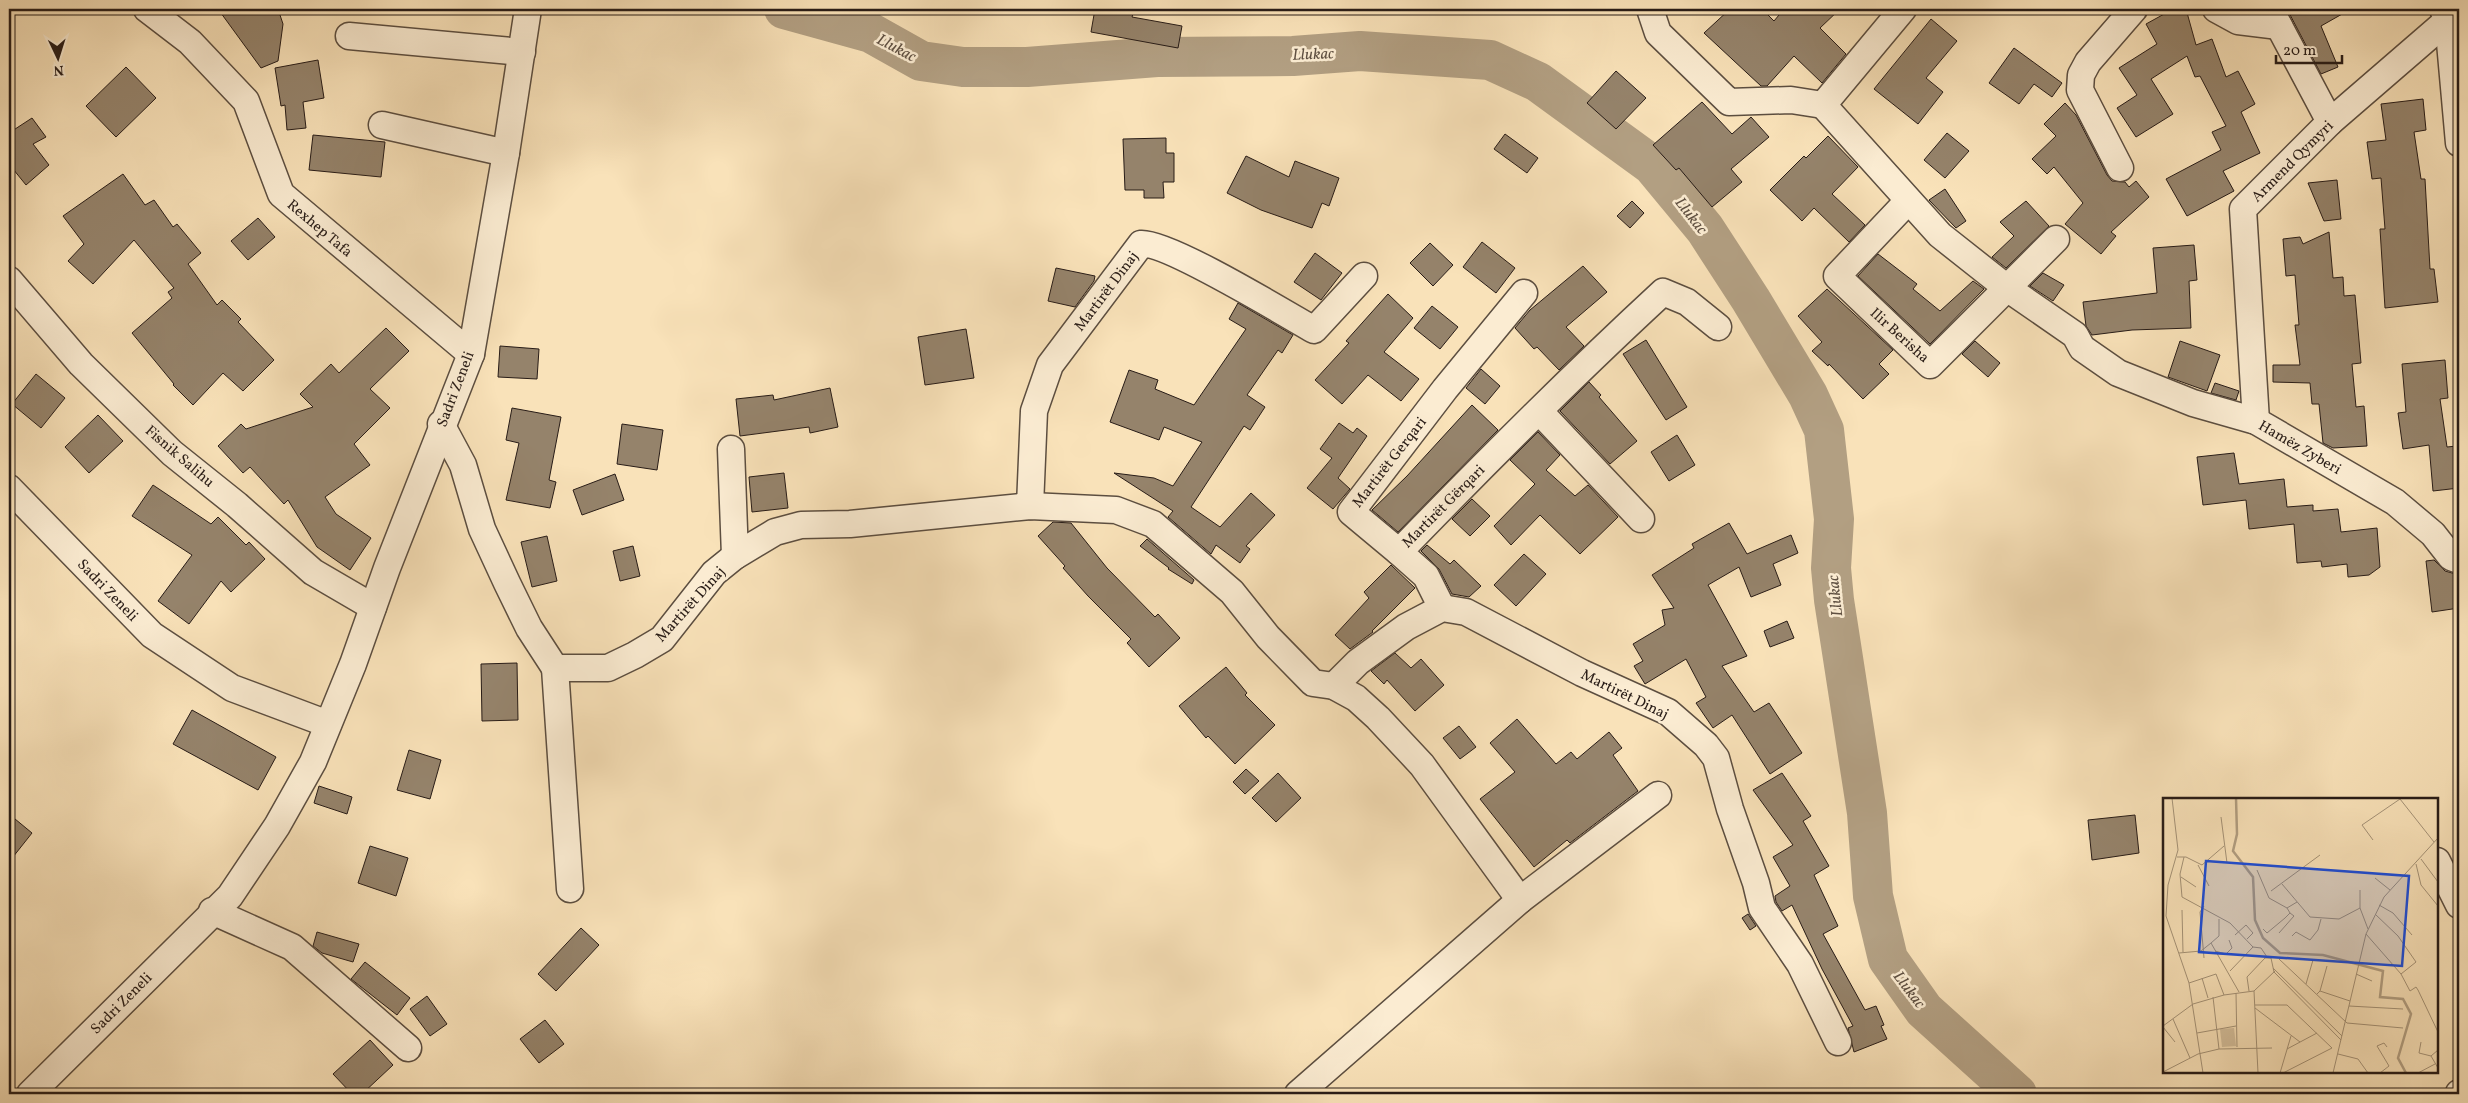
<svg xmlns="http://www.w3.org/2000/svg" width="2468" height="1103" font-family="Vollkorn,serif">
<rect width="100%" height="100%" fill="#f9e2b9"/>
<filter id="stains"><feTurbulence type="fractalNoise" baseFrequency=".004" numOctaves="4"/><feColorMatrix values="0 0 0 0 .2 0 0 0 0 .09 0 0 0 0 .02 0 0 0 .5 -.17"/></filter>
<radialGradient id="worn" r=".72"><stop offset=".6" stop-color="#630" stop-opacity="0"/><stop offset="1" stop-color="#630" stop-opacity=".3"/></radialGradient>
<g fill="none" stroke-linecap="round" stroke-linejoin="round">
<!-- river -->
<path stroke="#b29f82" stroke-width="40" d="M784 9 871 33 921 61 963 67H1027L1157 57 1293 56 1360 51 1490 60 1538 82 1652 165 1705 229 1751 300 1808 395 1824 430 1834 519 1831 568 1834 600 1867 813 1873 896 1888 959 1924 1010 2017 1094"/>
</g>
<!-- building -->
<g fill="#95836b" stroke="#281c17">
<path d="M218 9H278L283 24 278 61 261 68Z"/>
<path d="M1095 9 1133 14 1132 17 1182 26 1178 48 1091 32Z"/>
<path d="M1730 9H1762L1774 21 1784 9H1840L1820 28 1846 54 1822 83 1794 56 1767 86H1761L1704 33Z"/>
<path d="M2186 9 2196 45 2212 39 2226 77 2238 71 2255 104 2241 112 2260 153 2223 171 2234 191 2187 216 2166 179 2221 150 2212 132 2226 126 2200 76 2195 77 2187 56 2151 79 2173 114 2136 137 2117 108 2137 95 2119 68 2157 44 2146 24 2166 13Z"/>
<path d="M2287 9H2351L2321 26 2338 67 2321 74Z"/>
<path d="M1931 19 1957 41 1926 78 1943 92 1918 124 1874 89Z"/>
<path d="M2014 48 2062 83 2052 97 2034 84 2019 104 1989 83Z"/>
<path d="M318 60 324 98 303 102 306 128 287 130 285 105 281 106 275 68Z"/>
<path d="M126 67 156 98 116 137 86 106Z"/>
<path d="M1616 71 1646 98 1616 129 1587 103Z"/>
<path d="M2423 99 2426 130 2414 132 2421 179H2425L2430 269H2434L2438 302 2385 308 2380 229H2385L2381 178 2372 179 2367 142 2386 140 2381 104Z"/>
<path d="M1702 102 1732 134 1751 117 1769 137 1731 169 1742 182 1712 207 1679 168 1676 170 1653 145Z"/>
<path d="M2065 103 2076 115 2107 175 2112 181 2125 182 2129 187 2136 181 2149 197 2111 232 2116 236 2101 254 2065 224 2083 203 2054 167 2047 174 2032 159 2056 136 2044 124Z"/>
<path d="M32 118 46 137 33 144 49 165 26 185 9 164V133Z"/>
<path d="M1947 133 1969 151 1945 178 1924 160Z"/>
<path d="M1505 134 1538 158 1527 173 1494 149Z"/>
<path d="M313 135 385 142 381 177 309 170Z"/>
<path d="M1828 136 1858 167 1832 194 1865 225 1849 242 1814 208 1802 221 1770 190 1804 156 1806 158Z"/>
<path d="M1166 138V153H1174V182H1163L1164 198H1144V190H1125L1123 139Z"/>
<path d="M1246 156 1289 177 1295 161 1339 178 1329 206 1322 203 1312 228 1261 210 1227 193Z"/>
<path d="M123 174 145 205 154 200 173 227 177 224 201 253 188 264 217 305 222 300 241 319 238 322 274 360 243 391 223 373 193 405 173 385 174 384 132 333 172 298 168 292 174 288 134 240 93 284 68 261 84 244 63 216Z"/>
<path d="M2337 180 2341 219 2324 221 2308 183Z"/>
<path d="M1945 189 1966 221 1956 228 1929 200Z"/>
<path d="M1632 201 1644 213 1630 228 1617 216Z"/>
<path d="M2026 201 2049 226 2006 268 1992 257 2014 236 2000 222Z"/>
<path d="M258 218 275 237 248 260 231 241Z"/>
<path d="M2329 232 2333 278 2343 277 2344 296 2355 295 2361 363 2352 364 2356 407 2364 406 2367 446 2333 448 2323 443 2319 404H2312L2310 383 2273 382V365H2300L2295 325H2299L2295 275 2286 276 2283 239 2300 237 2303 244Z"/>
<path d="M1482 242 1515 268 1496 293 1463 267Z"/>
<path d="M1430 243 1453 265 1433 286 1410 263Z"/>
<path d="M2194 245 2197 280 2189 281 2191 328 2132 330 2092 335 2086 326 2083 302 2157 293 2153 248Z"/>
<path d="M1315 253 1342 273 1321 300 1294 282Z"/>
<path d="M1878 254 1917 284 1913 289 1940 311 1973 281 1984 289 1930 344 1858 276Z"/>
<path d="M1583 266 1607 292 1566 327 1584 346 1559 370 1537 347 1534 349 1515 328 1530 310Z"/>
<path d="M1056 268 1095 276 1094 281 1075 307 1048 301Z"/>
<path d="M2043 273 2064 285 2053 301 2030 286Z"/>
<path d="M1827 289 1893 350 1879 364 1889 374 1863 399 1829 364 1828 366 1812 351 1822 342 1798 316Z"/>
<path d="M1388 294 1413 318 1384 352 1419 379 1401 401 1368 375 1342 404 1315 380 1349 343 1346 341Z"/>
<path d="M1238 303 1293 335 1282 353 1278 350 1247 395 1265 407 1250 430 1244 426 1191 507 1220 527 1251 493 1275 515 1246 546 1250 549 1240 563 1216 545 1211 554 1168 517 1173 511 1114 473 1154 478 1173 486 1202 442 1164 427 1159 440 1110 422 1129 370 1158 380 1155 389 1194 405 1246 329 1229 319Z"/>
<path d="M1432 306 1458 327 1440 349 1414 328Z"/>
<path d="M386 328 409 351 370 389 390 408 354 444 370 465 325 497 336 514 371 538 350 570 317 547 288 500 284 504 250 467 243 473 218 446 241 424 246 429 313 407 300 394 331 364 339 373Z"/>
<path d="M966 329 974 378 925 385 918 337Z"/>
<path d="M1646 340 1687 407 1666 420 1623 354Z"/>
<path d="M1975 341 2000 363 1988 377 1962 354Z"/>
<path d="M2180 341 2220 355 2207 391 2168 377Z"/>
<path d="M500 346 539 349 537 379 498 377Z"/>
<path d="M2445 360 2448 398 2440 399 2447 447 2457 446 2459 488 2433 491 2429 445 2403 449 2398 413 2406 412 2402 364Z"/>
<path d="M1481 369 1500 386 1485 404 1466 388Z"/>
<path d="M36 374 65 398 41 428 12 404Z"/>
<path d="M1589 382 1601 395 1599 397 1637 441 1610 464 1560 411Z"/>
<path d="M2215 383 2239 391 2236 400 2211 393Z"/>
<path d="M830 388 838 427 810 433 809 427 740 436 736 399 773 395 774 400Z"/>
<path d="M1472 405 1498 430 1398 532 1372 510 1407 476Z"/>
<path d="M512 408 561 417 549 480 556 482 550 508 506 500 519 443 506 440Z"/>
<path d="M98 415 123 441 89 473 65 447Z"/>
<path d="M1339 423 1353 433 1357 428 1367 436 1338 478 1350 489 1333 509 1307 488 1332 458 1320 449Z"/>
<path d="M622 424 663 430 657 470 617 464Z"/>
<path d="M1538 432 1560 455 1546 470 1575 496 1588 485 1618 517 1580 554 1540 515 1511 545 1494 526 1535 484 1510 460Z"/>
<path d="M1677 435 1695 465 1669 481 1651 452Z"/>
<path d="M2234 453 2239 484 2284 479 2287 507 2313 505V511L2338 509 2341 532 2377 528 2380 567 2369 575 2348 577 2347 564 2322 567 2321 561 2297 563 2294 524 2249 529 2246 500 2203 505 2197 457Z"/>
<path d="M784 473 788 508 752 512 749 477Z"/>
<path d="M615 474 624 500 582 515 573 490Z"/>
<path d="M153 485 211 524 218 517 246 545 249 542 265 559 231 592 221 581 189 624 158 601 192 555 132 516Z"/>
<path d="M1472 499 1490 516 1470 536 1452 519Z"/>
<path d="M1053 522 1071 523 1107 568 1155 617 1158 614 1180 638 1149 667 1127 643 1131 639 1088 596 1063 568 1065 566 1038 536Z"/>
<path d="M1729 523 1747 554 1791 535 1798 553 1773 564 1781 585 1751 597 1739 567 1708 585 1747 656 1722 666 1754 712 1769 703 1802 753 1770 774 1732 715 1713 728 1696 703 1706 697 1686 659 1645 684 1634 666 1643 661 1633 644 1665 625 1662 610 1674 608 1652 575 1694 548 1692 544Z"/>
<path d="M547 536 557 581 532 587 521 542Z"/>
<path d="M1147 539 1194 580 1192 584 1168 569 1169 568 1140 546Z"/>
<path d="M1427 545 1450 564 1454 560 1481 586 1469 597 1452 594 1439 569 1421 551Z"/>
<path d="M633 546 640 576 620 581 613 551Z"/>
<path d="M1524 554 1546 574 1516 606 1494 585Z"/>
<path d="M2434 560 2445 571 2459 575V608L2432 612 2426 561Z"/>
<path d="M1391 565 1415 588 1372 631 1373 632 1350 649 1335 635 1369 598 1364 592Z"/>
<path d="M1787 621 1794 638 1770 647 1764 631Z"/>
<path d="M1395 653 1411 668 1421 659 1444 685 1415 711 1387 680 1384 684 1371 671Z"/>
<path d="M517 663 518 720 482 721 481 664Z"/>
<path d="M1226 667 1247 693 1245 695 1275 725 1235 764 1208 736 1206 738 1179 706Z"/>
<path d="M192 710 276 757 258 790 173 744Z"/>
<path d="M1517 719 1556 764 1571 752 1577 759 1609 732 1622 748 1613 755 1638 791 1570 843 1567 840 1534 867 1480 799 1515 772 1490 743Z"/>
<path d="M1459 726 1476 747 1460 759 1443 738Z"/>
<path d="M409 750 441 760 430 799 397 790Z"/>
<path d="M1246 769 1259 781 1245 794 1233 782Z"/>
<path d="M1278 773 1301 798 1276 822 1252 798Z"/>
<path d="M1782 773 1811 816 1803 821 1829 866 1814 875 1838 926 1823 934 1865 1010 1876 1006 1884 1025 1881 1026 1887 1039 1854 1052 1848 1028 1853 1026 1822 969 1792 905 1782 911 1776 902 1775 896 1790 886 1773 857 1793 845 1753 790Z"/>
<path d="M319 786 352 797 347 814 314 803Z"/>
<path d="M9 814 32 833 9 862Z"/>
<path d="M2135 815 2139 853 2092 860 2088 820Z"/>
<path d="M370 846 408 858 396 896 358 883Z"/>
<path d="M1748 914 1756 926 1750 930 1742 918Z"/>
<path d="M581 928 599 945 556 991 538 974Z"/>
<path d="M317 932 359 944 353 962 322 953 313 946Z"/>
<path d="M365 962 410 998 397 1015 351 979Z"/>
<path d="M427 996 447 1024 430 1036 410 1009Z"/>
<path d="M545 1020 564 1044 539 1063 520 1039Z"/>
<path d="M370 1040 393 1065 362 1094H352L333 1074Z"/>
</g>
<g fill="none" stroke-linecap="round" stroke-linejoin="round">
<defs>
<g id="minor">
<path d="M147 9 190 42 246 101 281 194 471 354"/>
<path d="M1650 9 1658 33 1729 102 1791 100 1823 105"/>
<path d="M2216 9 2238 21 2279 26"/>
<path d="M2270 9 2330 122"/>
<path d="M2443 9 2448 20 2459 143"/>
<path d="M349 36 522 52"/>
<path d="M1823 105 1940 235 2007 288 2075 335 2082 348 2118 373 2193 403 2256 421 2395 502 2433 534 2451 557 2459 560"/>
<path d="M1823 105 1903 9"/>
<path d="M382 125 506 153"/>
<path d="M2120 168 2080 90 2081 75 2088 62 2134 9"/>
<path d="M1908 201 1837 276 1930 365 2056 239"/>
<path d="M9 280 81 364 172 453 237 505 313 572 373 607"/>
<path d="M1539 411 1641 519"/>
<path d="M2256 421 2243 209 2330 122 2448 20 2459 18"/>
<path d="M441 424 463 465 482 529 507 583 529 628 555 668H608L635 655 662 639 714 573 735 556 775 532 801 525 850 524 1030 506 1116 510 1153 524 1232 592 1268 637 1313 683 1334 686 1356 698 1378 718 1422 765 1520 900"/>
<path d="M731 449 735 556"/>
<path d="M9 488 152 635 232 688 328 724"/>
<path d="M1030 506 1034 411 1050 365 1141 244C1166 241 1286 314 1314 330L1364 276"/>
<path d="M1399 552 1351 512 1445 389 1524 293"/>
<path d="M1442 608 1426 576 1399 552C1485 463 1572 376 1663 292L1687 302 1718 327"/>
<path d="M555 668 570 889"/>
<path d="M1334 686 1358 662 1406 627 1442 608 1466 612 1582 673 1668 712 1706 745 1716 758 1730 809 1756 883 1762 908 1800 964 1838 1042"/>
<path d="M2437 861 2459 905"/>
<path d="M212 911 292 947 408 1048"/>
<path d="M30 1094 230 896 277 826 313 762 353 664 387 568 471 354 506 153 528 9"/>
<path d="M1298 1094 1520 900 1658 795"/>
<path d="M2459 1094V1093"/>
</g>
</defs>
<!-- minor casing -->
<use href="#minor" stroke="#5c4e40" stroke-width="29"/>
<!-- path -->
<path stroke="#281c17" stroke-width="3" stroke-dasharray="4 2.5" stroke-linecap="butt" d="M9 887 12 883"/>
<!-- minor -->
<use href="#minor" stroke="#fbecd2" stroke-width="26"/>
</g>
<g text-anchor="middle" stroke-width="5" stroke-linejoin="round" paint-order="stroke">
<!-- street labels -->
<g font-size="15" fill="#281c17" stroke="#fbecd2">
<text transform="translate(2292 161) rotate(-45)" y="5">Armend Qymyri</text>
<text transform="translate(320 228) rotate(40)" y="5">Rexhep Tafa</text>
<text transform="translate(1106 291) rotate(-53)" y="5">Martirët Dinaj</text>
<text transform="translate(1900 335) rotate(42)" y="5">Ilir Berisha</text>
<text transform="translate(455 389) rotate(-69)" y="5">Sadri Zeneli</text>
<text transform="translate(2300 447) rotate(30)" y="5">Hamëz Zyberi</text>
<text transform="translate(180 456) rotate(41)" y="5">Fisnik Salihu</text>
<text transform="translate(1389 462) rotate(-52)" y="5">Martirët Gerqari</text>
<text transform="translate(1443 506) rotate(-45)" y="5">Martirët Gërqari</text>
<text transform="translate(108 590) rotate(46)" y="5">Sadri Zeneli</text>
<text transform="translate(690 604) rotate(-48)" y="5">Martirët Dinaj</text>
<text transform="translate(1625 694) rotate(26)" y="5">Martirët Dinaj</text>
<text transform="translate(121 1003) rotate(-45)" y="5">Sadri Zeneli</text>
</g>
<!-- water labels -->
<g font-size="16" font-style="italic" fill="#5f5042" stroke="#fbecd2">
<text transform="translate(897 47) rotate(28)" y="6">Llukac</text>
<text transform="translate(1313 53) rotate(-2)" y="6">Llukac</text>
<text transform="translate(1692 215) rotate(52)" y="6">Llukac</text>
<text transform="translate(1834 596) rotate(-96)" y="6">Llukac</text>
<text transform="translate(1910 989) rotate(53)" y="6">Llukac</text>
</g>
</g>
<!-- overview -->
<g transform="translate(2163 798)">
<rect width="275" height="275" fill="#f9e2b9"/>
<path d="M71 230 73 248 59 249 57 231Z" fill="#d5c09d"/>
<path fill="none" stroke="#b29f82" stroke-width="2.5" d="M73 0 74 36 70 53 90 79 92 122 100 140 117 155 160 157 220 173 217 199 240 201 248 216 235 260 243 275"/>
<path fill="none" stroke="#a59378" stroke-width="1" d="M9 0 15 52 5 87 3 118 26 185 40 275M58 19 64 65M210 42 199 27 237 1 271 44M14 59H23L39 67 61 48M21 59 17 76 19 99 67 125 90 149M258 61 275 84M253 66 258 87 275 108M35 67 46 88M94 72 106 100 124 110 134 104M18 79 33 89M212 80 227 92M119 86 147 119 176 121 197 110 205 131M197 92V110M108 93 157 57M216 107 230 115 249 137M19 112 20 154M212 116 235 138 253 164 238 176M100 131 104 135 122 120 127 115 124 110M116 135 131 118 127 115M203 136 238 176 247 193 253 189 255 192 275 234M72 137 83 127 90 135 84 141M129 138 133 134 147 142 155 132 158 121M48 145 76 194M90 149 98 150 104 159M52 153 63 156 69 150 66 142M16 155 38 153 48 145 56 138V121M41 160 37 114 41 108M116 161 184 225 240 230M110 170 179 238M67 173 90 149M193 176 209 183M39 180 45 200M26 185 53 176 61 197M143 186 150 162M86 193 84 179 102 160H108L111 174 178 242M91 193 95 275M91 193 112 173M157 193 164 168M73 195 74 249M154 196 157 193 187 203M50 199 56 251M92 207H124L169 250M186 208 240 211M92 210 137 244M10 221 27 260M0 228 30 206 61 197 91 193M0 229 12 244M34 235 73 228M258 244 256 255 268 258M124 251 154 235M275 252 268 258 275 270M175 256 195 261 205 275M0 274 35 256 56 251 109 250M117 275 128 238M120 275 169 250M170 275 203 136 221 99 275 40M217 275 226 268 214 248 221 245 224 249M255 275 272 266"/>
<path fill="#1d4ed8" fill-opacity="0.15" stroke="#1d4ed8" stroke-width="2.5" d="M43 63 246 78 239 168 36 154Z"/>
<rect width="275" height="275" fill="none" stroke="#281c17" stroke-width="2.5"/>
</g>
<!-- margin -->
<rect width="2468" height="1103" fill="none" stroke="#f9e2b9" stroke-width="30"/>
<rect x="10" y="10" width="2448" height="1083" fill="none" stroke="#281c17" stroke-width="2.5"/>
<rect x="15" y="15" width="2438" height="1073" fill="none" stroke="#281c17"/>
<!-- north arrow -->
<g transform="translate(58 58) rotate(176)" stroke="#fbecd2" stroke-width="4" paint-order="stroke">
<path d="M0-4L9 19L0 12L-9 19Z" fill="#281c17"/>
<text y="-8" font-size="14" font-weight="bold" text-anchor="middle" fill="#281c17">N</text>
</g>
<!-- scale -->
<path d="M2276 55v8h66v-8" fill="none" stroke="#281c17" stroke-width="2.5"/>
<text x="2283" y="55" font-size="15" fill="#281c17" stroke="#fbecd2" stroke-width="4" paint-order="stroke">20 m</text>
<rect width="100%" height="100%" filter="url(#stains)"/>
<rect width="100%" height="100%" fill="url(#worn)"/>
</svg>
